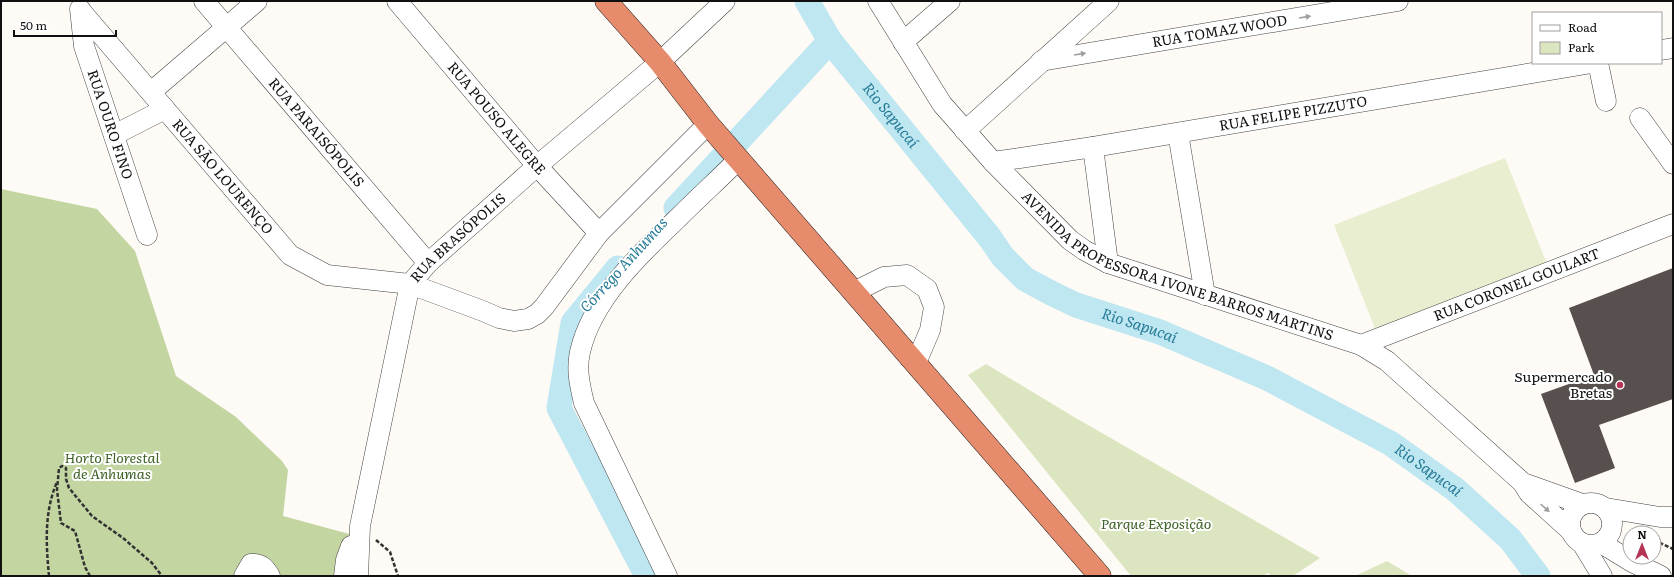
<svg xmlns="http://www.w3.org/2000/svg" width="1674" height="577" font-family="Literata,serif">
<rect width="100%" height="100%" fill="#fefaf5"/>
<!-- green -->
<g fill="#dbe6c0">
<path d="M986 364 1074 417 1320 558 1293 576H1271L1268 573 1262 576H1131L968 375Z"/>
<path d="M1387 561 1412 576H1355Z"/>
</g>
<!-- forest -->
<path fill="#c3d5a1" d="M1 189 97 209 135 251 176 376 236 417 282 461 288 470 283 516 353 535 347 576H1Z"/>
<!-- pitch -->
<path fill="#eaeed1" d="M1505 158 1547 264 1376 331 1334 225Z"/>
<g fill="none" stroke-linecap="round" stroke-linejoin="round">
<!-- river -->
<g stroke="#bee7f1" stroke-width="25">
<path id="s1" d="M807 1 830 41 990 238 1003 257 1025 279 1053 294 1076 305 1160 332 1267 378 1390 443 1456 490 1510 539 1538 576"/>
<path d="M676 208 830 41"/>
<path d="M618 268 573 323 559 408 647 576"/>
</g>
</g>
<!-- building -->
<path fill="#58504e" d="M1673 268V399L1599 425 1615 468 1575 483 1541 394 1594 375 1569 308Z"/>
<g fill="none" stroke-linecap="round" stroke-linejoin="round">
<defs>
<g id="minor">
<path id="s2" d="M204 1 428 263"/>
<path id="s3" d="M397 1 537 166 599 233"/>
<path id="s4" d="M878 1 942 104 993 162 1070 240 1084 250 1108 263 1361 345 1387 361 1523 483 1582 504"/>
<path id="s5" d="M80 9 84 46 147 235"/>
<path id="s6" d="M81 11 290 255 327 275 410 284 483 311 499 318 514 321 528 319 537 314 544 307 599 233 708 124"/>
<path d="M903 42 950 1"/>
<path d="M1661 50 1673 48"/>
<path id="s7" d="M1041 61 1398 1"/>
<path d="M1598 63 1606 101"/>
<path d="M151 92 257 1"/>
<path d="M1640 118 1673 164"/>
<path d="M965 131 1109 1"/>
<path d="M1178 133 1205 295"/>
<path d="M114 135 165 109"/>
<path d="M1093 147 1108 263"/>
<path id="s8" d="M993 162 1093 147 1592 63"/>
<path d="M854 292 884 277 907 275 927 289 934 307 930 330 916 363"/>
<path id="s9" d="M1361 345 1673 224"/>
<path d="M1524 485 1529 493 1571 531"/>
<circle cx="1591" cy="524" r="21"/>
<path d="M1606 508 1660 517H1673"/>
<path d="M1582 543 1602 576"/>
<path d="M1601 543 1632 562 1661 576"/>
<path d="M244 576 251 564C261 563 265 568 270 576"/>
<path d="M344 576 346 560 351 546"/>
<path id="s10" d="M358 576 360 526 410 284 428 263 537 166 660 62 725 1"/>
<path d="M667 576 584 403C580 386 576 370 580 352 592 299 640 254 678 218 698 198 719 179 739 159"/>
</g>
<path id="highway" d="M606 1 660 62 708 124 1100 576"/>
</defs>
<!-- minor casing -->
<use href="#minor" stroke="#434343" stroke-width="21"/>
<!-- highway casing -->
<use href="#highway" stroke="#212121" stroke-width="23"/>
<!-- path -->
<g stroke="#323232" stroke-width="2.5" stroke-dasharray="4 2" stroke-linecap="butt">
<path d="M376 540 390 552 398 576"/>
<path d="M1654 540 1673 549"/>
<path d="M49 576C46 544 44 512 57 482"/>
<path d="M90 576 85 567 75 531 61 523 57 490 59 468 62 466 66 468V479L69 488 83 505 92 516 123 538 152 563 162 576"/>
</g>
<!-- minor -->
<use href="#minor" stroke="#fff" stroke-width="20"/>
<!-- highway -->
<use href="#highway" stroke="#e68b6b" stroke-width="22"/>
</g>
<!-- one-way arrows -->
<defs><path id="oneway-solid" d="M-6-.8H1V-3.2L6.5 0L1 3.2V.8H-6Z"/></defs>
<g fill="#9f9f9f">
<use href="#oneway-solid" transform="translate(1305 17) rotate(-9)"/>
<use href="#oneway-solid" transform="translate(1080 54) rotate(-9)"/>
<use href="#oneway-solid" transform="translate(1545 508) rotate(42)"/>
</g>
<!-- markers -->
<circle fill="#b33553" stroke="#fff" stroke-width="1.5" cx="1620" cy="385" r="4"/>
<g text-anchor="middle" stroke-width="4" stroke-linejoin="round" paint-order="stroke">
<!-- street labels -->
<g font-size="14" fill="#101010" stroke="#fff">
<text dy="5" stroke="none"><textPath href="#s7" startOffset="181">RUA TOMAZ WOOD</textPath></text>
<text dy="5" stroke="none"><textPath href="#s8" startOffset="304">RUA FELIPE PIZZUTO</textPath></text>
<text dy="5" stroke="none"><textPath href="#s3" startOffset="154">RUA POUSO ALEGRE</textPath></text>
<text dy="5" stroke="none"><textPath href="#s5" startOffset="120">RUA OURO FINO</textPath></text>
<text dy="5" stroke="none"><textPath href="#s2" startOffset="173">RUA PARAISÓPOLIS</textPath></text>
<text dy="5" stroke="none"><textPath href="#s6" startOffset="218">RUA SÃO LOURENÇO</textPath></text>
<text dy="5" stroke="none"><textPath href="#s10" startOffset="364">RUA BRASÓPOLIS</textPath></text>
<text dy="5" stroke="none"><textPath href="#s4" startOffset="416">AVENIDA PROFESSORA IVONE BARROS MARTINS</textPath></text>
<text dy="5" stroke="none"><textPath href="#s9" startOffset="167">RUA CORONEL GOULART</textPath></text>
</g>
<!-- poi labels -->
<g font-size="14" fill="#101010" stroke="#fff" text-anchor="end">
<text x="1612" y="382">Supermercado<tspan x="1612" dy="16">Bretas</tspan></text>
</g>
<!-- park labels -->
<g font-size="14" font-style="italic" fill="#3e6226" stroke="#fff">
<text x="112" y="463">Horto Florestal<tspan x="112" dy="16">de Anhumas</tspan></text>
<text x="1156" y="529">Parque Exposição</text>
</g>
<!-- water labels -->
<g font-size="15" font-style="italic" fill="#257b97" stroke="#fff">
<text dy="5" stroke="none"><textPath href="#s1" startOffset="142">Rio Sapucaí</textPath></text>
<text transform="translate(624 265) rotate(-48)" y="5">Córrego Anhumas</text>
<text dy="5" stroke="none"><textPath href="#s1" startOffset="478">Rio Sapucaí</textPath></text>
<text dy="5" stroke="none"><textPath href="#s1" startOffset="802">Rio Sapucaí</textPath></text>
</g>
</g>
<!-- border -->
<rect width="1674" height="577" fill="none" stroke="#101010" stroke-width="4"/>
<!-- legend -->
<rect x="1532" y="12" width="130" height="52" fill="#ffffff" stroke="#9f9f9f"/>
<rect x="1540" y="25" width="20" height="6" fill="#ffffff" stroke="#9f9f9f"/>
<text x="1568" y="32" font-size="12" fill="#101010">Road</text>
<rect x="1540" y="42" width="20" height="12" fill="#dbe6c0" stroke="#9f9f9f"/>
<text x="1568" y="52" font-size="12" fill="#101010">Park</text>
<!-- north arrow -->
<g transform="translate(1642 545)"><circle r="19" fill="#ffffff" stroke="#9f9f9f"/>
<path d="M0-3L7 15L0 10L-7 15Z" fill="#b33553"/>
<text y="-6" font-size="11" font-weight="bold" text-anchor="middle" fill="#101010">N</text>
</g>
<!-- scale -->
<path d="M14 30v6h102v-6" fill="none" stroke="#101010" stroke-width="2"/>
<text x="20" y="30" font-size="12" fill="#101010" stroke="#ffffff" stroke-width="3" paint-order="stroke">50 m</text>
</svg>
